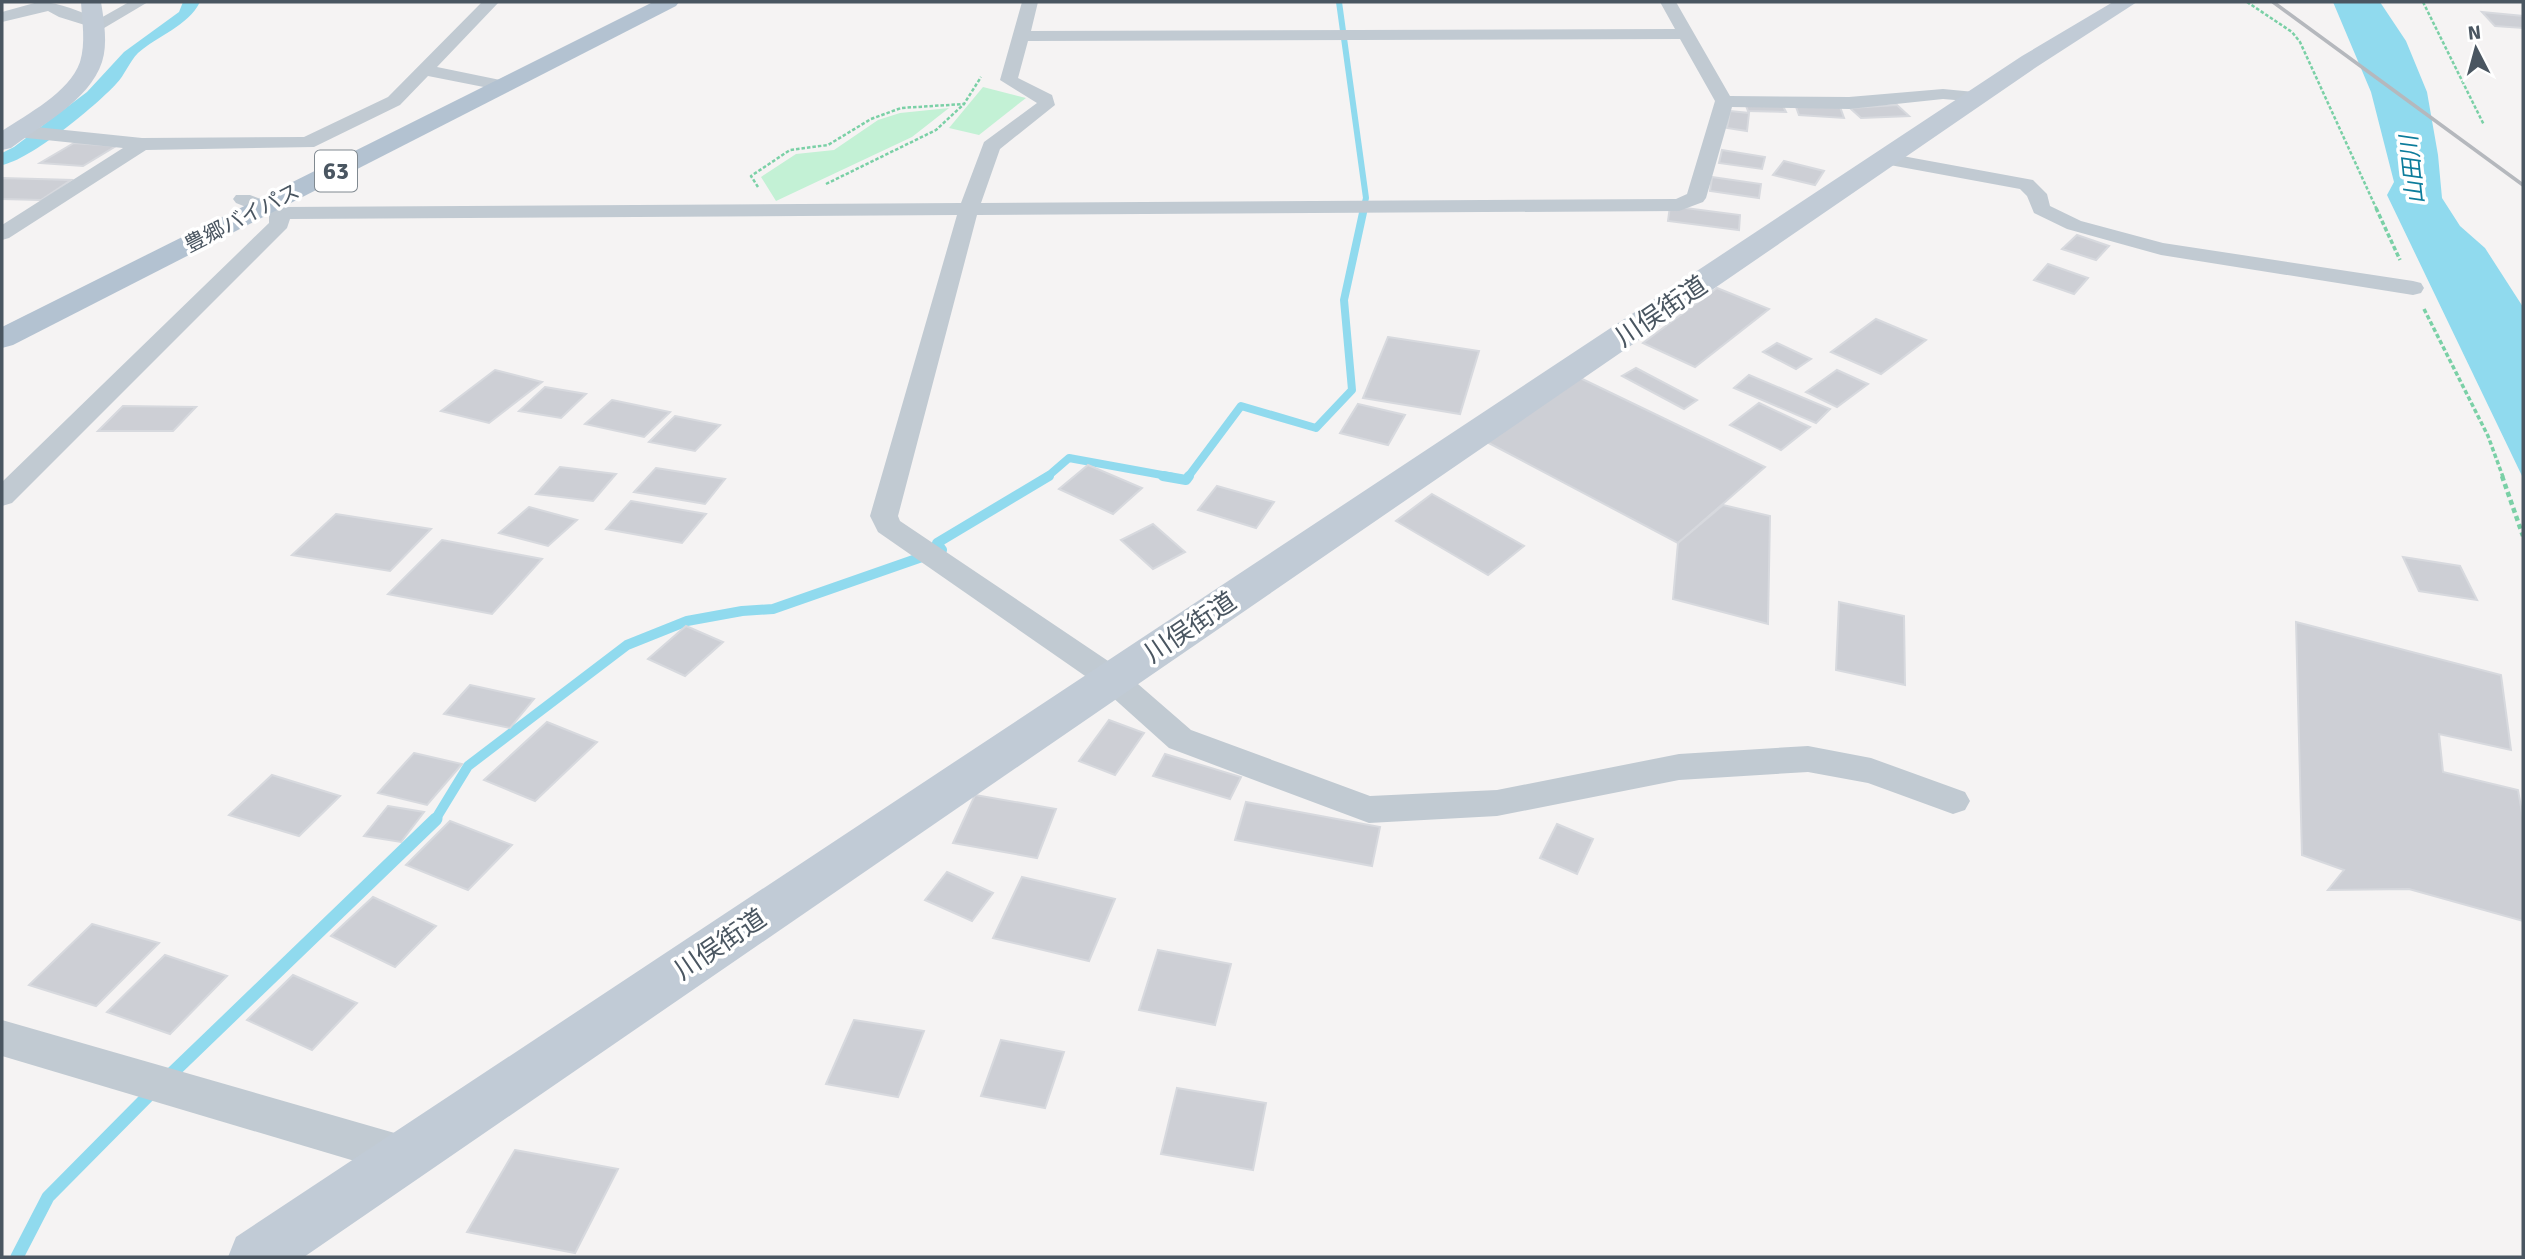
<svg xmlns="http://www.w3.org/2000/svg" width="2525" height="1259" font-family="Signika,'Noto Sans JP',sans-serif">
<rect width="100%" height="100%" fill="#f5f3f3"/>
<!-- green -->
<g fill="#c3f1d5">
<path d="M983 87 1026 98 979 135 949 128Z"/>
<path d="M949 108 912 137 776 201 761 177 796 154 834 150 878 120 900 113Z"/>
</g>
<!-- water -->
<g fill="#90daee">
<path d="M183 2H200C188 26 157 36 138 53 129 62 125 75 116 84 96 106 30 160 2 165V153L14 147 87 92 124 52 179 12Z"/>
<path d="M2333 2H2380L2406 41 2427 92 2438 155 2442 198 2460 226 2485 248 2523 307V478L2387 195 2394 182 2371 92Z"/>
</g>
<g fill="none" stroke-linecap="round" stroke-linejoin="round">
<!-- stream-far3 -->
<path stroke="#90daee" stroke-width="6" d="M1339 2 1366 198 1363 210"/>
<!-- stream-far2 -->
<g stroke="#90daee" stroke-width="8">
<path d="M1047 477 1069 458 1173 477"/>
<path d="M1188 477 1241 406 1316 428 1352 390 1344 300 1364 208"/>
</g>
<!-- stream-far1 -->
<g stroke="#90daee" stroke-width="10">
<path d="M1163 476 1186 480 1189 476"/>
<path d="M435 820 468 766 627 645 687 621 742 611 773 609 942 550 937 543 1049 476"/>
</g>
<!-- stream -->
<g stroke="#90daee" stroke-width="13">
<path d="M166 1079 436 819"/>
<path d="M17 1257 48 1197 154 1090"/>
</g>
</g>
<!-- building -->
<g fill="#cdcfd5" stroke="#d7d9de" stroke-width="2">
<path d="M2482 12 2523 16V28L2495 26Z"/>
<path d="M1745 103 1782 104 1786 112 1748 111Z"/>
<path d="M1795 104 1840 107 1844 118 1799 115Z"/>
<path d="M1897 105 1909 116 1861 118 1850 108Z"/>
<path d="M1730 111 1749 113 1747 131 1727 128Z"/>
<path d="M74 143 116 146 83 166 40 163Z"/>
<path d="M1722 150 1765 157 1762 169 1719 163Z"/>
<path d="M1784 161 1824 171 1815 185 1773 175Z"/>
<path d="M1712 177 1761 184 1759 198 1710 191Z"/>
<path d="M2 178 71 180 41 200 2 199Z"/>
<path d="M1670 206 1740 215 1739 230 1668 221Z"/>
<path d="M2077 235 2109 246 2096 260 2062 249Z"/>
<path d="M2048 264 2088 278 2074 294 2034 280Z"/>
<path d="M1717 288 1769 309 1695 367 1643 343Z"/>
<path d="M1876 319 1926 340 1881 374 1831 352Z"/>
<path d="M1388 337 1479 351 1460 414 1363 398Z"/>
<path d="M1777 343 1811 359 1796 369 1763 352Z"/>
<path d="M1636 368 1697 400 1684 409 1622 376Z"/>
<path d="M495 370 542 382 489 423 441 411Z"/>
<path d="M1837 370 1868 384 1837 407 1806 392Z"/>
<path d="M1749 375 1830 409 1816 423 1734 388Z"/>
<path d="M1576 376 1765 467 1678 543 1485 441Z"/>
<path d="M545 387 586 394 561 418 519 411Z"/>
<path d="M612 400 670 412 644 437 585 424Z"/>
<path d="M1759 403 1810 427 1781 450 1730 425Z"/>
<path d="M1358 404 1405 415 1388 445 1340 433Z"/>
<path d="M123 406 196 407 173 431H98Z"/>
<path d="M675 416 720 425 695 451 649 442Z"/>
<path d="M1088 465 1142 488 1113 514 1059 489Z"/>
<path d="M560 467 616 474 593 501 536 494Z"/>
<path d="M656 468 725 479 705 504 634 492Z"/>
<path d="M1217 486 1274 502 1256 528 1198 510Z"/>
<path d="M1432 494 1524 546 1488 575 1396 521Z"/>
<path d="M631 501 706 514 682 543 606 529Z"/>
<path d="M1723 505 1770 516 1768 624 1673 599 1678 543Z"/>
<path d="M529 507 577 520 548 546 499 533Z"/>
<path d="M336 514 431 529 390 571 292 555Z"/>
<path d="M1153 524 1185 552 1153 569 1121 540Z"/>
<path d="M442 540 542 559 492 614 388 594Z"/>
<path d="M2403 557 2460 566 2477 600 2419 591Z"/>
<path d="M1839 602 1904 616 1905 685 1836 670Z"/>
<path d="M2296 622 2501 675 2511 750 2439 734 2443 772 2518 790 2523 818V921L2409 889 2328 890 2344 870 2302 855Z"/>
<path d="M686 626 723 642 685 676 648 659Z"/>
<path d="M470 685 534 699 510 728 444 714Z"/>
<path d="M1109 720 1144 733 1115 775 1079 761Z"/>
<path d="M547 722 597 742 535 801 484 780Z"/>
<path d="M414 753 462 764 427 805 378 793Z"/>
<path d="M1165 754 1241 777 1230 799 1153 776Z"/>
<path d="M272 775 340 796 299 836 229 815Z"/>
<path d="M975 795 1056 809 1037 858 953 843Z"/>
<path d="M1246 802 1380 827 1372 866 1235 840Z"/>
<path d="M388 806 424 812 401 842 364 836Z"/>
<path d="M450 821 512 845 468 890 406 865Z"/>
<path d="M1557 824 1593 839 1577 874 1540 858Z"/>
<path d="M947 872 993 893 972 921 925 900Z"/>
<path d="M1022 877 1115 899 1089 961 993 938Z"/>
<path d="M373 897 436 926 395 967 331 936Z"/>
<path d="M92 924 159 943 96 1006 29 985Z"/>
<path d="M1158 950 1231 964 1215 1025 1139 1010Z"/>
<path d="M165 955 227 976 170 1034 107 1012Z"/>
<path d="M293 975 357 1003 312 1050 247 1020Z"/>
<path d="M854 1020 924 1031 898 1097 826 1084Z"/>
<path d="M1001 1040 1064 1052 1045 1108 981 1096Z"/>
<path d="M1177 1088 1266 1103 1253 1170 1161 1154Z"/>
<path d="M515 1150 618 1169 575 1253 467 1232Z"/>
</g>
<g fill="none" stroke-linecap="round" stroke-linejoin="round">
<!-- path-far2 -->
<g stroke="#7ad0a6" stroke-width="2.5" stroke-dasharray="3.5 2" stroke-linecap="butt">
<path d="M2247 2 2292 32 2300 42 2377 210"/>
<path d="M2423 2 2484 125"/>
<path d="M826 184 936 130 964 104"/>
<path d="M758 187 751 176 790 150 828 145 871 119 901 108 964 104 981 77"/>
</g>
<!-- path-far1 -->
<g stroke="#7ad0a6" stroke-width="3.5" stroke-dasharray="4.5 2.5" stroke-linecap="butt">
<path d="M2376 208 2400 260"/>
<path d="M2424 309 2488 436 2503 477"/>
</g>
<!-- path -->
<path stroke="#7ad0a6" stroke-width="4.5" stroke-dasharray="5 3.5" stroke-linecap="butt" d="M2502 476 2523 536"/>
<!-- street -->
<g fill="#c1cad2" fill-rule="evenodd">
<path d="M38 2C58 1 80 12 99 19L129 2H148L94 34 88 33 86 29 88 26 59 17 48 11 2 22V12Z"/>
<path d="M482 2H499L437 67 510 82 513 86 510 90 504 91 428 76 400 105 314 147 146 150 9 238 2 240V225L123 148 17 137 10 135 8 131 10 127 17 125 142 138 304 137 388 97Z"/>
<path d="M1022 2H1038L1031 31 1675 29 1660 2H1676L1730 96 1849 97 1943 89 1985 93 1988 97 1979 102 1943 99 1849 109 1732 107 1706 198 1703 202 1679 211 977 215 898 516 900 521 1123 671 1191 730 1370 796 1497 790 1679 754 1808 746 1871 758 1965 792 1970 801 1965 810 1953 814 1868 783 1808 772 1679 780 1497 816 1369 823 1169 748 1101 687 878 532 870 516 957 215 290 219 287 228 12 503 2 506V482L269 223V216L236 203 233 199 236 195H250L282 207 961 203 984 142 1037 103 1000 80ZM1680 39 1715 101 1687 194 1676 199 981 203 1000 149 1055 105 1052 95 1018 78 1028 41Z"/>
<path d="M1886 153 2033 180 2047 194 2050 206 2081 221 2163 243 2413 281 2421 283 2424 288 2421 293 2413 295 2161 255 2067 229 2034 213 2027 196 2020 189 1879 163 1876 159Z"/>
<path d="M2 1020 405 1136 420 1142 426 1156 420 1170 405 1176 2 1056Z"/>
</g>
<!-- secondary -->
<g fill="#c1cbd6" fill-rule="evenodd">
<path d="M81 2H101C104 21 108 44 102 62 89 101 41 125 11 148L2 150V131C27 114 69 93 80 62 86 43 82 21 81 2Z"/>
<path d="M2113 2H2137L2038 66 304 1257H228L236 1237 2022 56Z"/>
</g>
<!-- primary -->
<path fill="#b3c2d1" fill-rule="evenodd" d="M653 2H679L676 6 13 345 2 348V327Z"/>
<!-- rail -->
<path stroke="#b5b8bd" stroke-width="3.5" d="M2273 2 2523 185"/>
</g>
<g text-anchor="middle" stroke-width="7" stroke-linejoin="round" paint-order="stroke">
<!-- far-street labels -->
<g font-size="21" fill="#4a5661" stroke="#fff">
<text transform="translate(242 218) rotate(-27)" y="7">豊郷バイパス</text>
</g>
<!-- far-water labels -->
<g font-size="23" font-style="italic" fill="#0c7c9b" stroke="#fff">
<text transform="translate(2412 170) rotate(-96)" y="8">山田川</text>
</g>
<!-- shield labels -->
<rect fill="#fff" stroke="#808990" stroke-width="2" x="315" y="150.5" width="42" height="41" rx="5"/>
<g font-size="24" font-weight="bold" fill="#4a5661">
<text x="336" y="179">63</text>
</g>
<!-- street labels -->
<g font-size="26" fill="#4a5661" stroke="#fff">
<text transform="translate(1661 311) rotate(-34)" y="9">川俣街道</text>
<text transform="translate(1190 627) rotate(-34)" y="9">川俣街道</text>
<text transform="translate(720 944) rotate(-34)" y="9">川俣街道</text>
</g>
</g>
<!-- border -->
<rect width="2525" height="1259" fill="none" stroke="#4a5661" stroke-width="7"/>
<!-- north arrow -->
<g transform="translate(2476 49) rotate(354)" stroke="#ffffff" stroke-width="5" paint-order="stroke">
<path d="M0-5L12 26L0 18L-12 26Z" fill="#4a5661"/>
<text y="-10" font-size="19" font-weight="bold" text-anchor="middle" fill="#4a5661">N</text>
</g>
</svg>
